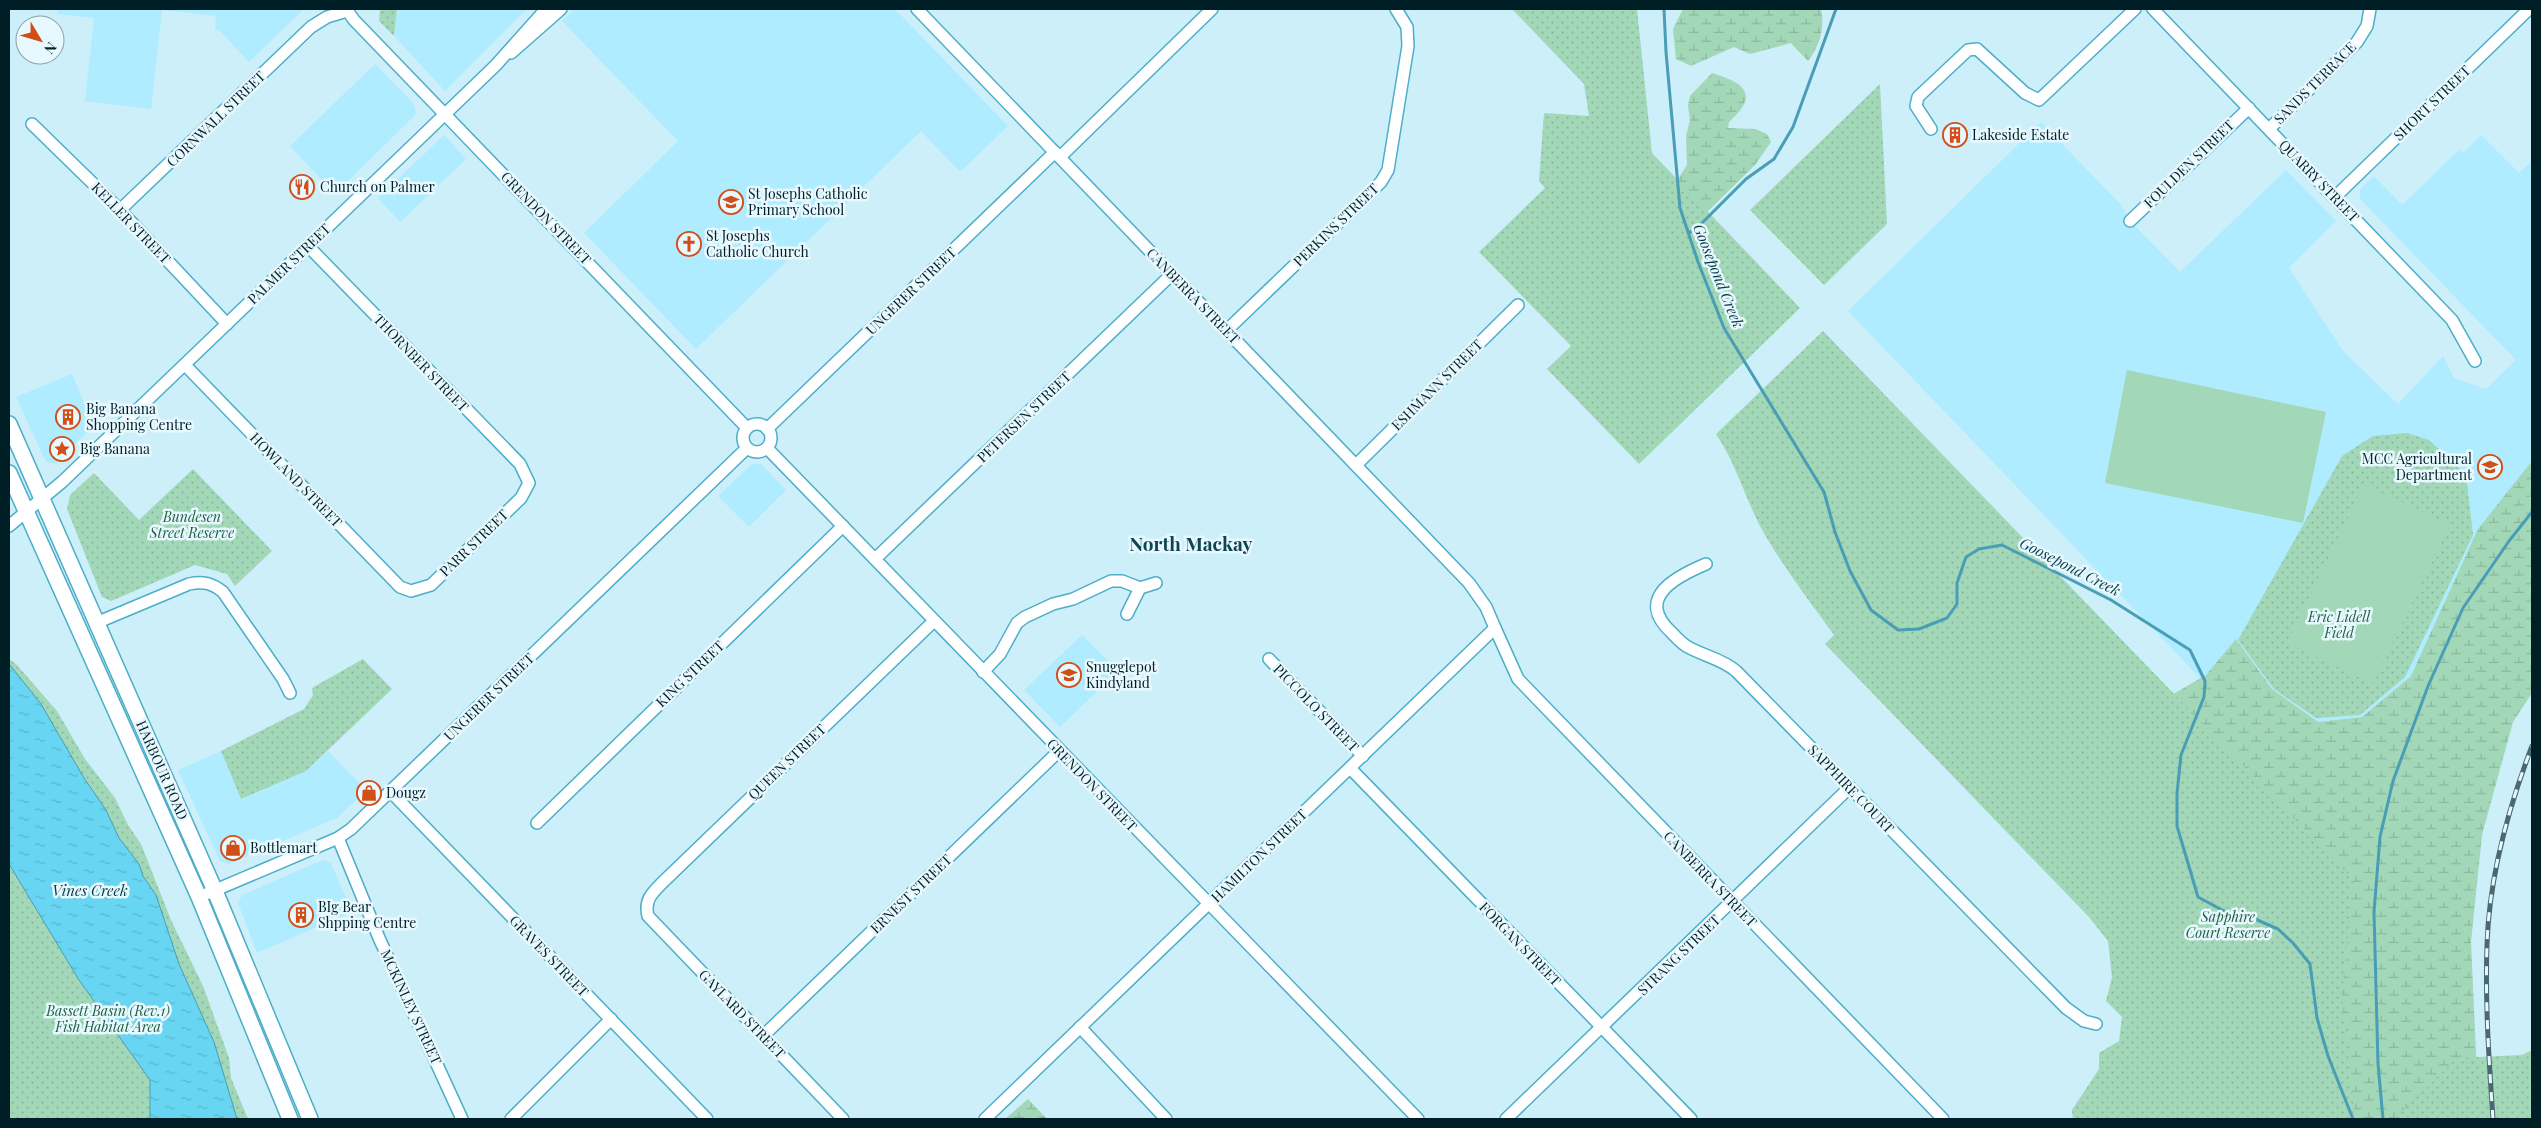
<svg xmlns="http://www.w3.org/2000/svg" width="2541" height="1128" font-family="'Playfair Display',serif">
<defs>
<pattern id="wetland-marsh" width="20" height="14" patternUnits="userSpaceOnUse" patternTransform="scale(1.25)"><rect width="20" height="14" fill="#a2d7b8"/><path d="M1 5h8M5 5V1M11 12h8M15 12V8" fill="none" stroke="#8ab89e"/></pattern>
<pattern id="park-dots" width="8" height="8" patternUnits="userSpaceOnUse" patternTransform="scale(1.25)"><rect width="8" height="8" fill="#a2d7b8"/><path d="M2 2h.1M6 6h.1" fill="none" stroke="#8ab89e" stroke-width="1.8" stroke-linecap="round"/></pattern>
<pattern id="water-ripples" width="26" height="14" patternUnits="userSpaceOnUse" patternTransform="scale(1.25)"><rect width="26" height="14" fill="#68d5f3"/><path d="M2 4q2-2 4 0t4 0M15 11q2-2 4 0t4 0" fill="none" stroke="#58b6d0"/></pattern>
</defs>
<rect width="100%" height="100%" fill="#cceffa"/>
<!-- built -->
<g fill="#b0ecff">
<path d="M58 9H304L249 62 220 31 215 29 216 16 162 10 151 109 85 101 94 18 57 14Z"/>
<path d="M397 9H527L445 91 394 36Z"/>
<path d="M574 9H895L1008 126 960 172 921 131 696 349 584 233 678 141 562 21Z"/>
<path d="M375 64 414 104 416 114 335 194 290 146Z"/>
<path d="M2041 122 2121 205 2130 221 2180 272 2286 170 2336 221 2289 268 2343 351 2398 404 2443 356 2454 378 2486 389 2516 360 2360 199V189L2374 176 2402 205 2459 150 2463 153 2481 135 2519 173 2532 161V466L2411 676 2362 717 2318 722 2272 689 2236 639 2204 682 1848 311Z"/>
<path d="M444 135 466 159 400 222 378 198Z"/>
<path d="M72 374 94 426 55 464 46 462 16 397Z"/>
<path d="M752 464H761L786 490 749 527 718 496Z"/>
<path d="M1082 635 1118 671 1060 727 1024 690Z"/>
<path d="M221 751 242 799 306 771 328 751 366 790 337 818 229 864 220 861 178 770Z"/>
<path d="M323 860 331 863 352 912 257 953 238 903 242 895Z"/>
</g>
<!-- wetland -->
<g fill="url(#wetland-marsh)">
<path d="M1683 9H1821C1825 28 1820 45 1808 61L1791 43 1750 54 1734 47 1691 66 1676 59 1673 29Z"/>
<path d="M1712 73C1745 83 1760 95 1729 122L1728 128 1755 129 1767 134 1771 142 1755 165 1704 215 1674 185 1687 165 1686 136 1690 120 1688 106 1690 96Z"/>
<path d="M2532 461V693L2513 722 2482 835 2471 942 2479 1119H2103L2186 946 2158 703 2206 675 2236 639 2272 689 2318 722 2362 717 2411 676 2478 529Z"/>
<path d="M1028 1099 1047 1119H1005Z"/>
</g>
<!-- park -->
<g fill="url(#park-dots)">
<path d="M380 9H397L394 36 379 21Z"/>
<path d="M1512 9H1637L1652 153 1800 308 1639 464 1547 369 1571 346 1479 252 1545 188 1539 181 1544 113 1589 116 1584 84Z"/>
<path d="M1880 84 1887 224 1824 285 1750 210Z"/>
<path d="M1823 331 2353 879 2342 996 2355 1119H2073L2072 1110 2099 1069V1053L2119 1041 2122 1017 2106 1001 2112 977 2108 941 2088 916 1825 644 1834 635C1808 599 1780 563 1759 524 1744 494 1735 462 1716 434Z"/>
<path d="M2407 433 2429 440 2466 475 2473 535 2405 677 2360 715 2316 718 2274 689 2238 640 2342 456 2373 436Z"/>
<path d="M193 469 272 551 235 586 227 574 195 565 111 601 102 597 67 509 70 495 94 473 139 520Z"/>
<path d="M9 659 16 664 57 711 85 759 115 798 128 825 141 844 171 920 203 986 229 1058 231 1078 248 1119H9Z"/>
<path d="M363 659 392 689 306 771 241 799 221 751 304 709 313 695 312 688Z"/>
<path d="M2532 1050V1119H2394L2457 1058 2522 1055Z"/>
</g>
<!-- pitch -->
<g fill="#a2d7b8">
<path d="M2127 370 2326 412 2303 523 2105 483Z"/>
<path d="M2364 484 2450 525 2373 684 2287 643Z"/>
</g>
<!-- water -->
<path fill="url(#water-ripples)" stroke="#499eb6" d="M9 664 41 704 84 778 106 810 119 838 139 864 143 876 156 895 179 964 214 1042 237 1119H150V1080L79 980 9 864Z"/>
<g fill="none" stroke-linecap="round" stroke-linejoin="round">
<!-- stream -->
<g stroke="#499eb6" stroke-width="3">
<path d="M1664 9 1666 52 1680 208 1698 262 1724 328 1824 492 1835 532 1850 571 1871 610 1898 630 1919 629 1947 618 1957 604V583L1966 557 1979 549 2002 545 2111 600 2190 650 2205 681 2204 697 2181 755 2177 793V826L2198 897 2224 911 2255 919 2278 929 2293 943 2310 964 2317 1018 2328 1056 2353 1119"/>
<path d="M1689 233 1700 225 1746 179 1774 159 1793 127 1836 9"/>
<path d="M2383 1119 2378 1064 2374 912 2380 837 2393 781 2428 686 2463 608 2509 541 2532 512"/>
</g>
<defs>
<g id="minor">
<path d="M346 9 354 20 747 428"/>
<path d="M917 9 1469 583 1486 607 1495 628 985 1119"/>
<path d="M2153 9 2452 320 2475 361"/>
<path d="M511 53 561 9"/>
<path d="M32 124 120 210 227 324"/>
<path d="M1931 129 1916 106 1918 97 1968 50 1977 49 2025 93 2039 100 2135 9"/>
<path d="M2269 129 2357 42 2367 26 2370 9"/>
<path d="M1060 157 1212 9"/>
<path d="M2335 197 2529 9"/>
<path d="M120 210 311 27 327 17 347 11"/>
<path d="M2130 221 2249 108"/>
<path d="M1226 331 1381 182 1388 170 1408 46 1407 27 1396 9"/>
<path d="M185 365 400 587 411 591 431 585 521 498 529 483 520 464 308 246"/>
<circle cx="757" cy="438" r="14"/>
<path d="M767 429 1055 152"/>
<path d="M767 448 1418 1119"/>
<path d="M1356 465 1518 305"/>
<path d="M9 526 62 482 308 246 496 65 546 9"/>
<path d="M875 559 1172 274"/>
<path d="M1706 564C1675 577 1635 598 1671 632 1676 637 1682 644 1688 647 1704 656 1722 659 1736 671L2066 1008 2084 1021 2096 1024"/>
<path d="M1140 588 1156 583"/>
<path d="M96 623 189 584C203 581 212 583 223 592L283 679 290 693"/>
<path d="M1495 628 1518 679 1943 1119"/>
<path d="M1269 659 1363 756"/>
<path d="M983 672 1000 654 1017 623 1025 617 1053 604 1073 599 1111 581H1122L1140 588 1127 614"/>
<path d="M1350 768 1691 1119"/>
<path d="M391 792 707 1119"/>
<path d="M537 823 843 526"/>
<path d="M338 838 379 938 462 1119"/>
<path d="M199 897 338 838 351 829 747 448"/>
<path d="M1080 1027 1166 1119"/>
<path d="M763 1036 1059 751"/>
<path d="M511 1119 611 1019"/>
<path d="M843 1119 648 916C644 900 652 893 663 882L934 621"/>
<path d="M1506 1119 1849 788"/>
</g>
<g id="major">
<path d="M9 424 215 891 310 1119"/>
<path d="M9 473 199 897 290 1119"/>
</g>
</defs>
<!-- minor casing -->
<use href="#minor" stroke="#4caec9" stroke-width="14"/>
<!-- major casing -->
<use href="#major" stroke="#4caec9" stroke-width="18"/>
<!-- minor -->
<use href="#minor" stroke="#fff" stroke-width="11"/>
<!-- major -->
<use href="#major" stroke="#fff" stroke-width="15"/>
<defs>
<path id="rail" d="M2493 1119C2489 1061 2485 1003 2487 945 2489 877 2508 809 2532 746"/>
</defs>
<!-- rail casing -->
<use href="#rail" stroke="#496972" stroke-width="5"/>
<!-- rail -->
<use href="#rail" stroke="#e7f9fe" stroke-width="3" stroke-dasharray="9" stroke-linecap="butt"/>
</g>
<!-- icons -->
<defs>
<symbol id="building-ring" viewBox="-11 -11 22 22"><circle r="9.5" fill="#e7f9fe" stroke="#d34d17" stroke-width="1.5"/><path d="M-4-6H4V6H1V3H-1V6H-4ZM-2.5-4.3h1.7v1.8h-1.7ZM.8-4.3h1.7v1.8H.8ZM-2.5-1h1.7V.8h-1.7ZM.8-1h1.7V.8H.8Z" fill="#d34d17"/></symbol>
<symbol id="restaurant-ring" viewBox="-11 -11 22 22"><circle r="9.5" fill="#e7f9fe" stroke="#d34d17" stroke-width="1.5"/><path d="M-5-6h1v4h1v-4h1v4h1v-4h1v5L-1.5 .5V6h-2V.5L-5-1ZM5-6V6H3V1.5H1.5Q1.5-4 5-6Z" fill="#d34d17"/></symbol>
<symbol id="school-ring" viewBox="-11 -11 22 22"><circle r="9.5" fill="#e7f9fe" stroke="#d34d17" stroke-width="1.5"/><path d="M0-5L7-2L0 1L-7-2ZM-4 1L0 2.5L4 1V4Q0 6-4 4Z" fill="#d34d17"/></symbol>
<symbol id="church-ring" viewBox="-11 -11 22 22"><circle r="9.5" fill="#e7f9fe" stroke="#d34d17" stroke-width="1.5"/><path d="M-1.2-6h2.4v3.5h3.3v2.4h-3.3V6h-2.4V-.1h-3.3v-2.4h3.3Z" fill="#d34d17"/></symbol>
<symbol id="sight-ring" viewBox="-11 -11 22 22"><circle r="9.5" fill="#e7f9fe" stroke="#d34d17" stroke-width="1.5"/><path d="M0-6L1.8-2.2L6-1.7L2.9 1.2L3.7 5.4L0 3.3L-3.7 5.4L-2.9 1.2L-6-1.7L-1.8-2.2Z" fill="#d34d17"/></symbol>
<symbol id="university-ring" viewBox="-11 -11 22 22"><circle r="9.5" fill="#e7f9fe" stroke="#d34d17" stroke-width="1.5"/><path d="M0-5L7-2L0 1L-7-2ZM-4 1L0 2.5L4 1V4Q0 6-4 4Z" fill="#d34d17"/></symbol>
<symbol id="shop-ring" viewBox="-11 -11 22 22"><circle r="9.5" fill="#e7f9fe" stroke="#d34d17" stroke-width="1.5"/><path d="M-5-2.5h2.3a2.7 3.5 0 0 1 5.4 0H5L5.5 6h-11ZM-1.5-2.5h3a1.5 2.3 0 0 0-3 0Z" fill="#d34d17"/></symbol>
</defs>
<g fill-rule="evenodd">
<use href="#building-ring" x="1941" y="121" width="28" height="28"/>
<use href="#restaurant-ring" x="288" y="173" width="28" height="28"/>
<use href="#school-ring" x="717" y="188" width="28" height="28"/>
<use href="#church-ring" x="675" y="230" width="28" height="28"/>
<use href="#building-ring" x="54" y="403" width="28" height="28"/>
<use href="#sight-ring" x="48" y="435" width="28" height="28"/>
<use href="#university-ring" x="2476" y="453" width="28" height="28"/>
<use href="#school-ring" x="1055" y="661" width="28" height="28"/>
<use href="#shop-ring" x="355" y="779" width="28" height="28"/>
<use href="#shop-ring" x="219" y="834" width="28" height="28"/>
<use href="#building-ring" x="287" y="901" width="28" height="28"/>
</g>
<g text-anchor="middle" stroke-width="5" stroke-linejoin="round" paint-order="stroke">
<!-- street labels -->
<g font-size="14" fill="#001e26" stroke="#e7f9fe">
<text transform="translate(2315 83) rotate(-45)" y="5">SANDS TERRACE</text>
<text transform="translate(2432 103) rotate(-44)" y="5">SHORT STREET</text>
<text transform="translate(216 119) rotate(-44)" y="5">CORNWALL STREET</text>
<text transform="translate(2189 164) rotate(-44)" y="5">FOULDEN STREET</text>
<text transform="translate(2319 181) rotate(46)" y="5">QUARRY STREET</text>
<text transform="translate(546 218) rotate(46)" y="5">GRENDON STREET</text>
<text transform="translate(131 223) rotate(46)" y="5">KELLER STREET</text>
<text transform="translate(1336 225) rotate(-44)" y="5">PERKINS STREET</text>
<text transform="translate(289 264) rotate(-44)" y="5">PALMER STREET</text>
<text transform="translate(911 291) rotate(-44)" y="5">UNGERER STREET</text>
<text transform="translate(1193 296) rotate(46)" y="5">CANBERRA STREET</text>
<text transform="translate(421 363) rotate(46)" y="5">THORNBER STREET</text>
<text transform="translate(1437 385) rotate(-45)" y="5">ESHMANN STREET</text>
<text transform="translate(1024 417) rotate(-44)" y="5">PETERSEN STREET</text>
<text transform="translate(296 480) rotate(46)" y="5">HOWLAND STREET</text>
<text transform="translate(474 543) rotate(-44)" y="5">PARR STREET</text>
<text transform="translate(690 674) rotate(-44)" y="5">KING STREET</text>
<text transform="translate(489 697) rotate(-44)" y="5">UNGERER STREET</text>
<text transform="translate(1316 708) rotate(46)" y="5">PICCOLO STREET</text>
<text transform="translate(787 762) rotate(-44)" y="5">QUEEN STREET</text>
<text transform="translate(162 770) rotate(66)" y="5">HARBOUR ROAD</text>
<text transform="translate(1092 785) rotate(46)" y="5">GRENDON STREET</text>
<text transform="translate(1851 789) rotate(46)" y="5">SAPPHIRE COURT</text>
<text transform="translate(1259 856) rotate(-44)" y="5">HAMILTON STREET</text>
<text transform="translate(1710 879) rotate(46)" y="5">CANBERRA STREET</text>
<text transform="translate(911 894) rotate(-44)" y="5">ERNEST STREET</text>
<text transform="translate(1520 944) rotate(46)" y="5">FORGAN STREET</text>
<text transform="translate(1679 955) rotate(-44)" y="5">STRANG STREET</text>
<text transform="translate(549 956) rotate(46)" y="5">GRAVES STREET</text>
<text transform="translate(411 1007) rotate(65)" y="5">MCKINLEY STREET</text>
<text transform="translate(742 1014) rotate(46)" y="5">GAYLARD STREET</text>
</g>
<!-- poi labels -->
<g font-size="14" fill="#001e26" stroke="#e7f9fe" text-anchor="start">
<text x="1972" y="140">Lakeside Estate</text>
<text x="320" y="192">Church on Palmer</text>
<text x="748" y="199">St Josephs Catholic<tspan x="748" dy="16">Primary School</tspan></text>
<text x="706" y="241">St Josephs<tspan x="706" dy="16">Catholic Church</tspan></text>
<text x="86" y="414">Big Banana<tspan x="86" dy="16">Shopping Centre</tspan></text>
<text x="80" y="454">Big Banana</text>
<text x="2472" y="464" text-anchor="end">MCC Agricultural<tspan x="2472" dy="16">Department</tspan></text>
<text x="1086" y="672">Snugglepot<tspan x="1086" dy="16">Kindyland</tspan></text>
<text x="386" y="798">Dougz</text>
<text x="250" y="853">Bottlemart</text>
<text x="318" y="912">BIg Bear<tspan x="318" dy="16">Shpping Centre</tspan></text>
</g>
<!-- park labels -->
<g font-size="14" font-style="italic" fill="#1f6041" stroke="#e7f9fe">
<text x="192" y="522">Bundesen<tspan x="192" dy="16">Street Reserve</tspan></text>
<text x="2339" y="622">Eric Lidell<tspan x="2339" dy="16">Field</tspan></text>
<text x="2228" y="922">Sapphire<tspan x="2228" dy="16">Court Reserve</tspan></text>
<text x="108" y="1016">Bassett Basin (Rev.1)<tspan x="108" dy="16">Fish Habitat Area</tspan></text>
</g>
<!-- water labels -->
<g font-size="15" font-style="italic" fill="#053a46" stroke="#e7f9fe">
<text transform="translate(1718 276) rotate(68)" y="5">Goosepond Creek</text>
<text transform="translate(2070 567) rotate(27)" y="5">Goosepond Creek</text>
<text x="90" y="896">Vines Creek</text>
</g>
<!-- district labels -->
<g font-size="19" font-weight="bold" fill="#0e4553" stroke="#e7f9fe">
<text x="1191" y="551">North Mackay</text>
</g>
</g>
<!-- border -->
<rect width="2541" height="1128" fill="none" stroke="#001e26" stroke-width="20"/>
<!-- north arrow -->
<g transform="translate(40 40) rotate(128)"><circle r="24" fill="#e7f9fe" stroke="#8ba1a8"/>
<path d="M0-4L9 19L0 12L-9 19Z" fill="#d34d17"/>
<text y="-8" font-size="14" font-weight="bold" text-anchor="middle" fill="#001e26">N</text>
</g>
</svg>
